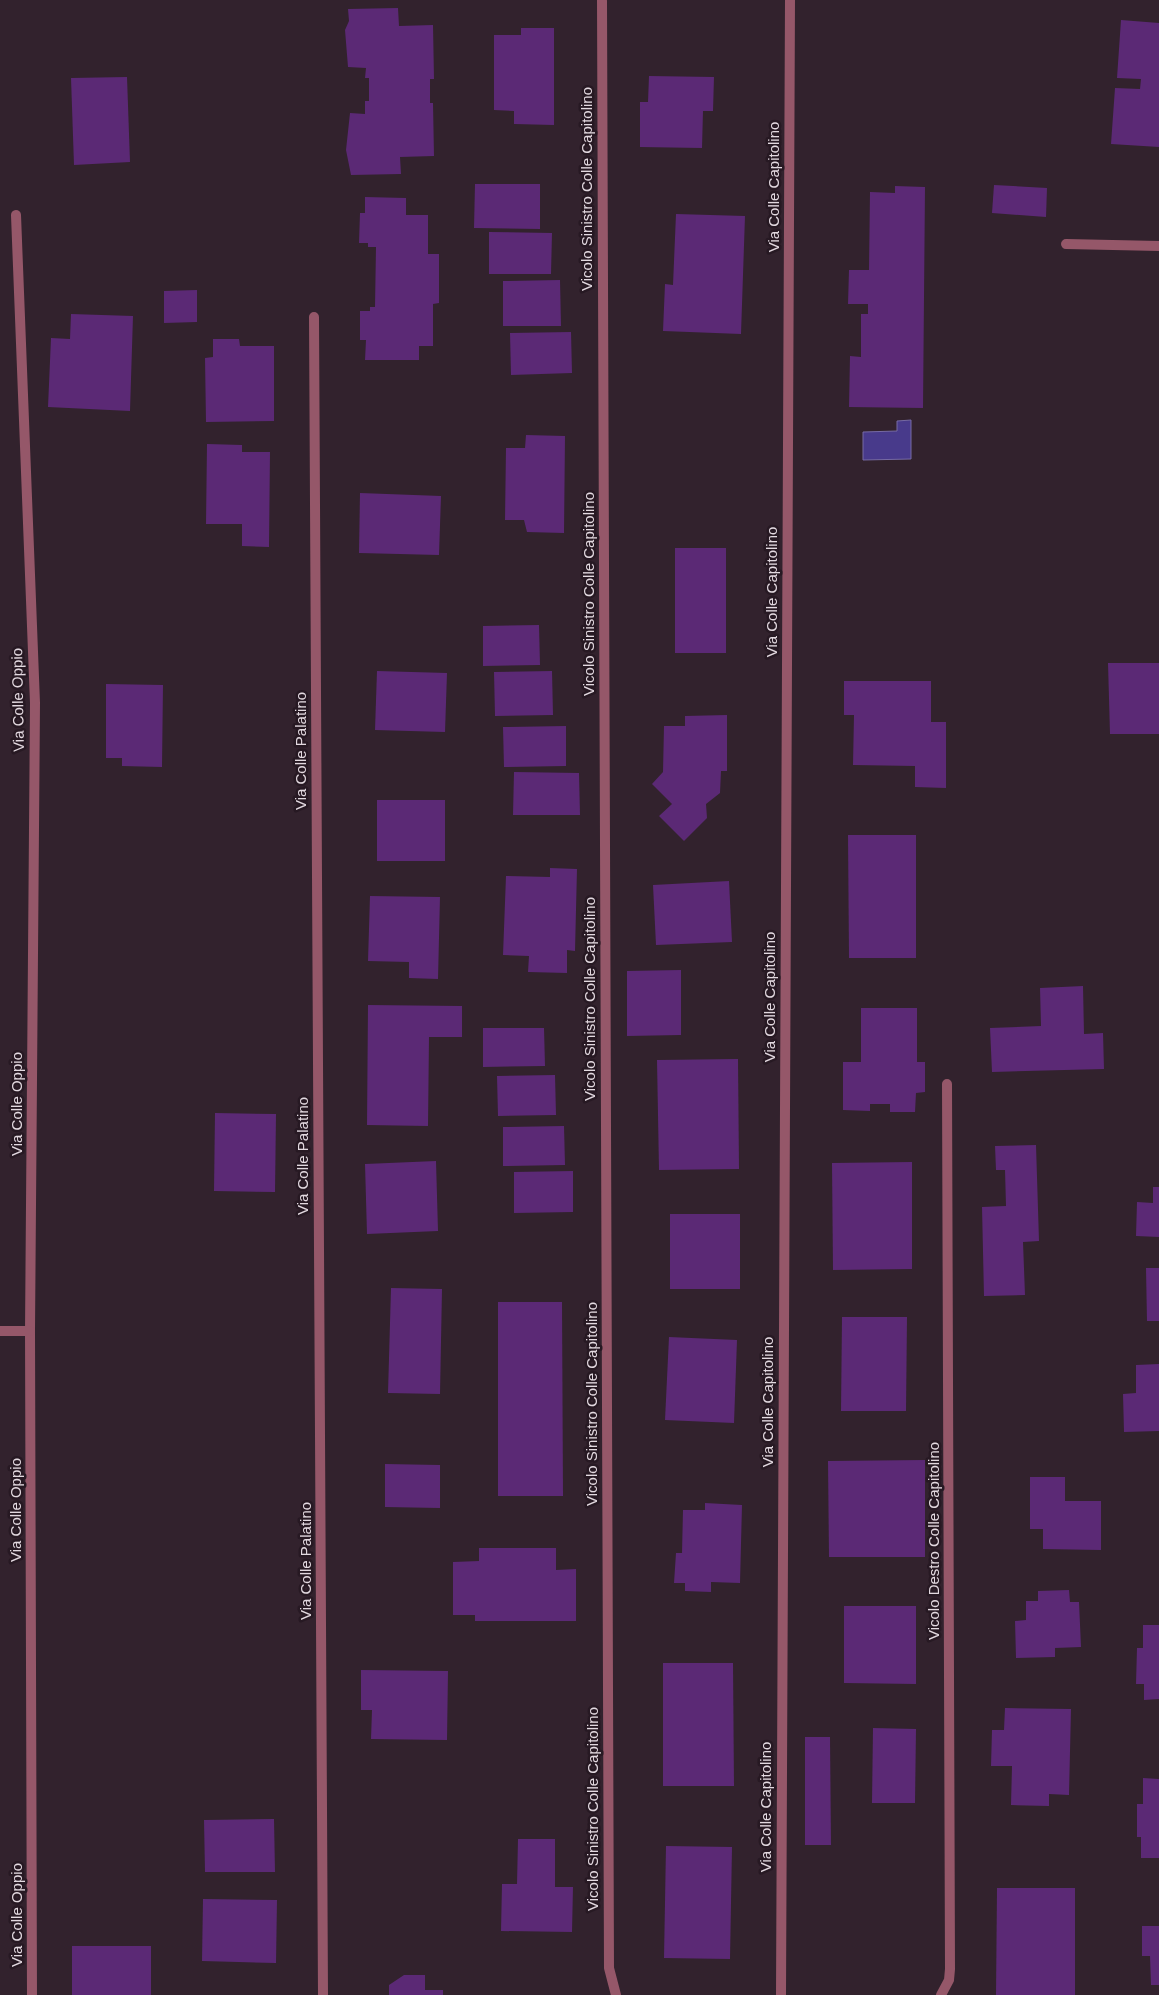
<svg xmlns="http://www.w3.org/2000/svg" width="1159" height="1995" font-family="Helvetica,sans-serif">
<rect width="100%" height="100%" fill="#32222d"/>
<!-- water -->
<path fill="#483a8b" stroke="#766aa4" d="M911 420V459L863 460V432L897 431V421Z"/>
<!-- building -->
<g fill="#5b2975">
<path d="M398 8 399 26 433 25 434 79H430V103H433L434 156 400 157 401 174 351 175 346 150 350 113 365 114V101H369V78H365L366 68 348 67 345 30 349 21 348 9Z"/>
<path d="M1121 20 1159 23V147L1111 144 1115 88 1140 89 1141 79 1117 78Z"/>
<path d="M521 28H554V125L514 124V111L494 110V35H521Z"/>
<path d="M649 76 714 77 713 111H703L702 148 640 147V102H648Z"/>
<path d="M127 77 130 162 74 165 71 78Z"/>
<path d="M475 184H540V229L474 228Z"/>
<path d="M994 185 1047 188 1046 217 992 213Z"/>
<path d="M895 186 925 187 923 408 849 407 850 356 861 357V314H868V304H848L849 270H869L870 192 895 193Z"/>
<path d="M365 197 406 198V215H428V254H439V303L433 304V346H419V360H365L366 340H360V311H370V307H375L376 247H368V243H359L360 213H365Z"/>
<path d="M676 214 745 216 741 334 663 331 665 284 673 285Z"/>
<path d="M489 232 552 233 551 274H489Z"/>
<path d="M560 280 561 326H503V281Z"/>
<path d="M197 290V322L164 323V291Z"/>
<path d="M71 314 133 316 130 411 48 407 51 338 70 339Z"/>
<path d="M571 332 572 373 511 375 510 333Z"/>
<path d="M213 339H239L240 346H274V421L206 422 205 358 213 357Z"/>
<path d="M526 435 565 436 564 533 527 532 524 520H505L506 448H525Z"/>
<path d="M207 444 242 445V452H270L269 547 242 546V524H206Z"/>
<path d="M360 493 441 496 439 555 359 553Z"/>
<rect x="675" y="548" width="51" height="105"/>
<path d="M539 625 540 665 483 666V626Z"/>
<path d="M1108 663H1159V734H1110Z"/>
<path d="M377 671 447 673 445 732 375 730Z"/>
<path d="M552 671 553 715 495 716 494 672Z"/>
<path d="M844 681H931V722H946V788L915 787V766L853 765 854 715H844Z"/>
<path d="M106 684 163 685 162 767 122 766V758H106Z"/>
<path d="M727 715V771H721L720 793 706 804 707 818 684 841 659 816 672 804 652 784 663 772 664 726H685V716Z"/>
<path d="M566 726V766L504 767 503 727Z"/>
<path d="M514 772 579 773 580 815H513Z"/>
<rect x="377" y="800" width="68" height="61"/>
<path d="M848 835H916V958H849Z"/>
<path d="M550 868 577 869 575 951 567 950V973L528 972 529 956 503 955 506 876 550 877Z"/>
<path d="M729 881 732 942 656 945 653 885Z"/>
<path d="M370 896 440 897 438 979 409 978V962L368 961Z"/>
<path d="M681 970V1035L627 1036V971Z"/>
<path d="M1083 986 1084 1034 1103 1033 1104 1069 992 1072 990 1028 1041 1026 1040 988Z"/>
<path d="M368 1005 462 1006V1037H429L428 1126 367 1125Z"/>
<path d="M861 1008H917V1062H925V1092L916 1093 915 1112H890V1104H870V1111L843 1110V1062H861Z"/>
<path d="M483 1028H544L545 1066 483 1067Z"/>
<path d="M738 1059 739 1169 659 1170 657 1060Z"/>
<path d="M555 1075 556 1115 498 1116 497 1076Z"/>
<path d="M215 1113 276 1114 275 1192 214 1191Z"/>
<path d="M564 1126 565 1165 503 1166V1127Z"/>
<path d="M1036 1145 1039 1241 1023 1242 1025 1295 984 1296 982 1207 1006 1206 1005 1170H996L995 1146Z"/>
<path d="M436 1161 438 1231 367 1234 365 1164Z"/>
<path d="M912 1162V1269L833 1270 832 1163Z"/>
<path d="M573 1171V1212L514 1213V1172Z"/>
<path d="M1153 1187H1159V1237L1136 1236 1137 1202 1153 1203Z"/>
<rect x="670" y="1214" width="70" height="75"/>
<path d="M1146 1268H1159V1321H1147Z"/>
<path d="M391 1288 442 1289 440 1394 388 1393Z"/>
<path d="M498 1302H562L563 1496H498Z"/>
<path d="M842 1317H907L906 1411H841Z"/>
<path d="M669 1337 737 1340 734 1423 665 1420Z"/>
<path d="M1159 1364V1431L1124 1432 1123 1394 1136 1393V1365Z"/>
<path d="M925 1460V1557H829L828 1461Z"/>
<path d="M385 1464 440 1465V1508L385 1507Z"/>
<path d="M1030 1477H1065V1501H1101V1550L1043 1549V1529H1030Z"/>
<path d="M705 1503 742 1505 740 1583 711 1582V1592L685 1591V1583H674L676 1553H682L683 1510H705Z"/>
<path d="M479 1548H556V1570L576 1569V1621H475V1615H453V1562L479 1561Z"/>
<path d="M1069 1590 1070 1602H1079L1081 1647 1055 1648V1657L1016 1658 1015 1621 1026 1620V1601H1038V1591Z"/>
<path d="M844 1606H916V1684L844 1683Z"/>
<path d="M1143 1625H1159V1699L1144 1700V1684H1136L1137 1648H1143Z"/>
<path d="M663 1663H733L734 1786H663Z"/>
<path d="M361 1670 448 1671 447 1740 371 1739 372 1710H361Z"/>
<path d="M1005 1708 1071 1709 1069 1795 1049 1794V1806L1011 1805 1012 1766H991L992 1730H1004Z"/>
<path d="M873 1728 916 1729 915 1803H872Z"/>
<path d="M805 1737H830L831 1845H805Z"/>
<path d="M1143 1778 1159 1779V1858H1141V1837H1137V1804H1143Z"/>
<path d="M274 1819 275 1872H205L204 1820Z"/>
<path d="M518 1839H555V1887H573L572 1932 501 1931 502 1884H517Z"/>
<path d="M666 1846 732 1847 730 1959 664 1958Z"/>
<path d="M997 1888H1075V1995H996Z"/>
<path d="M203 1899 277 1900 276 1963 202 1961Z"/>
<path d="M1142 1926H1159V1985H1151L1150 1956H1142Z"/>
<rect x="72" y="1946" width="79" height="49"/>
<path d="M404 1975H425V1990H443V1995H389V1985Z"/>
</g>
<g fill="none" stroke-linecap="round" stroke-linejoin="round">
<!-- minor -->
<g stroke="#955769" stroke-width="10">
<path d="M602 1 609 1968 616 1995"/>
<path d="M16 215 35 703 30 1331 32 1995"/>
<path d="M1066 244 1159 246"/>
<path d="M314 317 323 1995"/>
<path d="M0 1331H30"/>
<path d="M781 1995 790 0"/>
<path d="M941 1995 949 1980 950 1969 947 1084"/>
</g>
</g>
<g text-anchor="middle" stroke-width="5" stroke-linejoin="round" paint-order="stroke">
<!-- street labels -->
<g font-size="15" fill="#e3d9e0" stroke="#271923">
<text transform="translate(774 187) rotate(-90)" y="5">Via Colle Capitolino</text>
<text transform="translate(587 189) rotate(-90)" y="5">Vicolo Sinistro Colle Capitolino</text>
<text transform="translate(772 592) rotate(-90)" y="5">Via Colle Capitolino</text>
<text transform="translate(589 594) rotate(-90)" y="5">Vicolo Sinistro Colle Capitolino</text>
<text transform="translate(18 700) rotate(-91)" y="5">Via Colle Oppio</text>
<text transform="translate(301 751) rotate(-90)" y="5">Via Colle Palatino</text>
<text transform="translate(770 997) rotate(-90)" y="5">Via Colle Capitolino</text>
<text transform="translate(590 999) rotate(-90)" y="5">Vicolo Sinistro Colle Capitolino</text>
<text transform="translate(17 1104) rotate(-90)" y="5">Via Colle Oppio</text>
<text transform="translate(303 1156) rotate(-90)" y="5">Via Colle Palatino</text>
<text transform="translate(768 1402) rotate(-90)" y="5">Via Colle Capitolino</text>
<text transform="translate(592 1404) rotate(-90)" y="5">Vicolo Sinistro Colle Capitolino</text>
<text transform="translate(16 1510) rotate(-90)" y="5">Via Colle Oppio</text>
<text transform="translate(934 1541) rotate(-90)" y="5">Vicolo Destro Colle Capitolino</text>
<text transform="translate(306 1561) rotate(-90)" y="5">Via Colle Palatino</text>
<text transform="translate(766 1807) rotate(-90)" y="5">Via Colle Capitolino</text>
<text transform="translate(593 1809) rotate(-90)" y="5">Vicolo Sinistro Colle Capitolino</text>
<text transform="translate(17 1915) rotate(-90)" y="5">Via Colle Oppio</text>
</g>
</g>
</svg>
